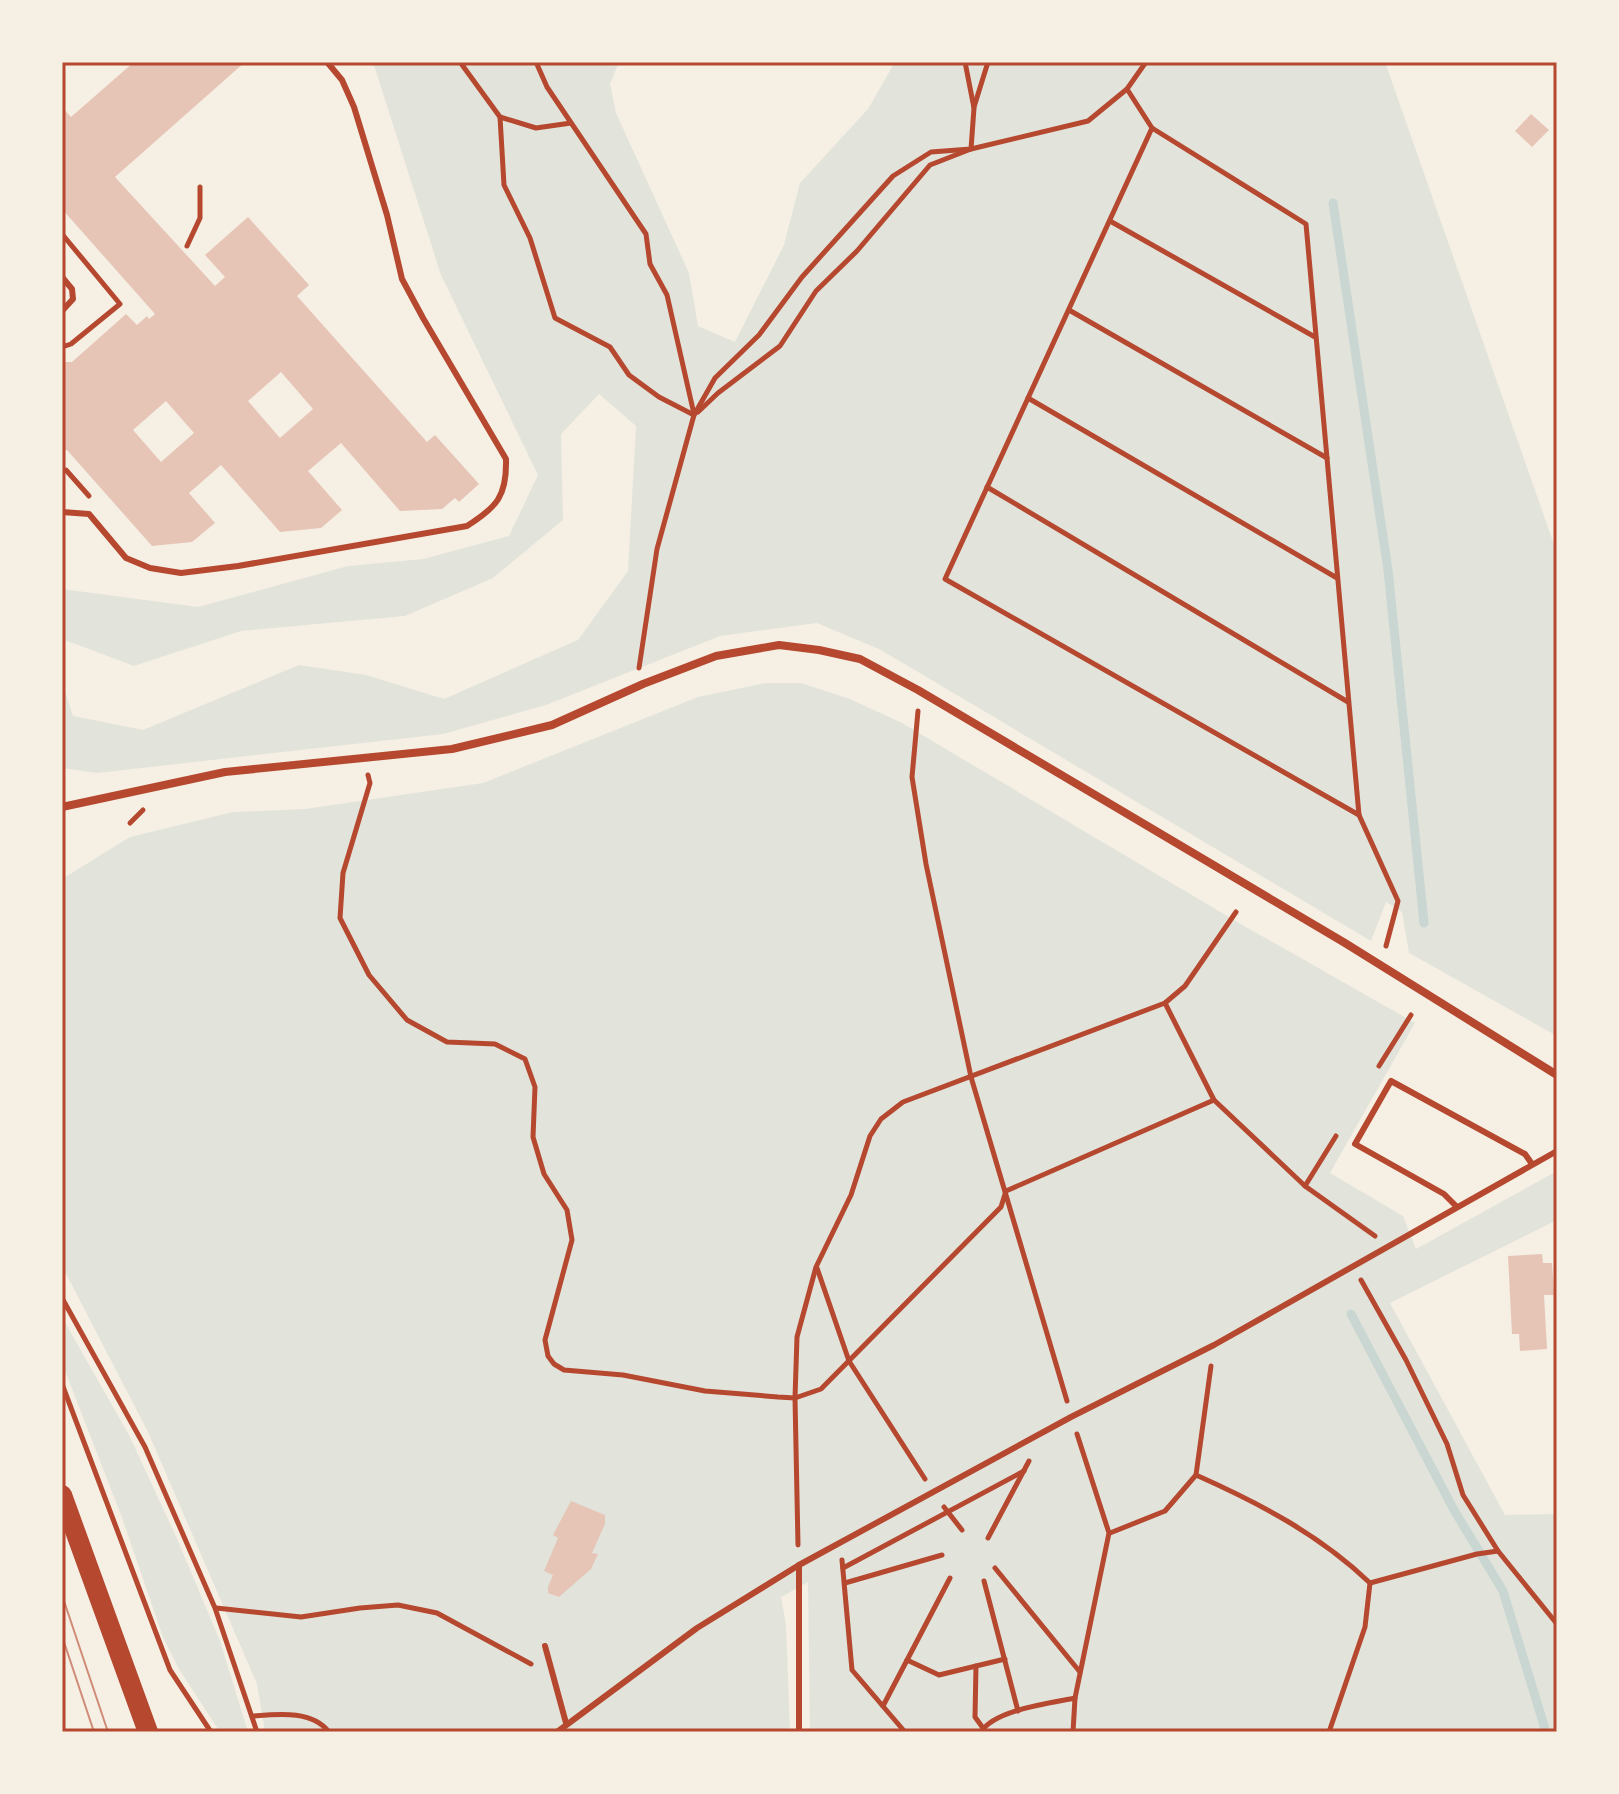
<svg xmlns="http://www.w3.org/2000/svg" width="1619" height="1794" font-family="Mulish,sans-serif">
<rect width="100%" height="100%" fill="#f6efe4"/>
<!-- green -->
<g fill="#e2e4dc">
<path d="M373 62H619L610 84 616 113 689 273 698 326 735 342 784 245 800 183 868 109 895 62H1385L1557 553V1036L1409 953 1402 912 1386 902 1371 941 881 650 817 623 720 636 546 705 443 734 97 773 62 768V682L73 716 143 730 299 665 366 675 444 699 578 640 628 571 636 426 599 394 561 434 563 520 493 578 405 616 241 631 134 666 62 639V589L198 607 348 566 423 559 509 536 538 475 441 275Z"/>
<path d="M765 683H801L850 699 902 723 1239 923 1415 1023 1330 1173 1403 1216 1416 1249 1557 1171V1220L1390 1303 1505 1515 1557 1514V1732H810L808 1582 781 1597 786 1625 790 1732H265L257 1684 148 1432 62 1266V879L130 837 233 812 305 809 483 783 698 697Z"/>
<path d="M62 1317 130 1437 178 1541 220 1641 248 1732H220L179 1669 163 1637 121 1515 62 1363Z"/>
</g>
<g fill="none" stroke-linecap="round" stroke-linejoin="round">
<!-- stream -->
<g stroke="#c9d6d2" stroke-width="9">
<path d="M1333 203 1388 570 1424 923"/>
<path d="M1351 1314 1454 1510 1503 1591 1546 1732"/>
</g>
</g>
<!-- building -->
<g fill="#e6c5b7" fill-rule="evenodd">
<path d="M134 62H245L115 177 215 286 225 277 205 255 248 217 309 285 297 296 427 442 435 435 479 484 459 502 455 498 442 509 400 511 341 443 308 471 342 510 321 528 280 532 221 465 189 493 215 523 192 542 152 546 67 450 62 451V362H72L126 314 137 325 147 316 149 319 155 314 62 209V107L71 117ZM281 372 313 409 280 438 248 401ZM166 401 194 433 161 462 133 430Z"/>
<path d="M1531 114 1549 130 1532 147 1515 131Z"/>
<path d="M1542 1254 1543 1263H1552L1554 1295H1544L1547 1349 1520 1351 1519 1334H1512L1508 1256Z"/>
<path d="M571 1501 605 1515V1524L592 1553 598 1554 591 1569 559 1597 548 1593V1587L553 1575 544 1571 558 1538 553 1535Z"/>
</g>
<g fill="none" stroke-linecap="round" stroke-linejoin="round">
<!-- path -->
<g stroke="#b5482f" stroke-width="5">
<path d="M460 62 500 117 504 185 530 238 555 318 610 347 629 375 659 397 694 415"/>
<path d="M536 62 547 87 646 234 650 264 667 295 694 414"/>
<path d="M1127 89 1152 128 1306 224 1359 815 1398 901 1386 946"/>
<path d="M974 107 988 62"/>
<path d="M500 117 536 128 571 123"/>
<path d="M1152 128 945 579 1359 815"/>
<path d="M1110 221 1315 337"/>
<path d="M62 234 120 304 71 344 62 347"/>
<path d="M187 246 200 218V187"/>
<path d="M1069 310 1327 458"/>
<path d="M1028 398 1337 578"/>
<path d="M698 412 718 393 780 346 816 291 857 251 930 165 971 149 1088 121 1127 89 1146 62"/>
<path d="M62 470H66L89 496"/>
<path d="M987 487 1348 702"/>
<path d="M639 668 657 549 694 415 715 378 759 335 802 277 893 176 931 152 971 149 974 108 965 62"/>
<path d="M918 711 912 777 926 864 971 1077 1067 1401"/>
<path d="M368 775 370 783 343 873 340 918 369 975 407 1020 447 1042 495 1044 525 1059 535 1087 533 1137 544 1174 567 1210 572 1240 545 1340 548 1356 554 1364 564 1370 623 1375 705 1391 778 1397 795 1398 821 1389 1001 1207 1006 1191 1214 1100"/>
<path d="M130 823 143 810"/>
<path d="M1236 912 1185 986 1165 1003 1214 1100 1305 1186 1375 1236"/>
<path d="M1379 1066 1411 1015"/>
<path d="M1305 1186 1336 1136"/>
<path d="M817 1268 849 1361 925 1479"/>
<path d="M1361 1280 1406 1360 1447 1444 1463 1495 1498 1551 1557 1624"/>
<path d="M62 1298 145 1447 215 1608 257 1732"/>
<path d="M1211 1366 1196 1475C1259 1503 1320 1535 1370 1583L1365 1627 1329 1732"/>
<path d="M62 1384 170 1670 211 1732"/>
<path d="M944 1507 962 1530"/>
<path d="M1110 1533 1165 1511 1196 1475"/>
<path d="M988 1538 1029 1461"/>
<path d="M798 1545 795 1398 797 1337 816 1267 851 1195 870 1136 881 1119 903 1102 1165 1003"/>
<path d="M842 1560 852 1670 905 1732"/>
<path d="M843 1568 1024 1471"/>
<path d="M995 1568 1080 1672"/>
<path d="M984 1581 1018 1711"/>
<path d="M845 1583 942 1555"/>
<path d="M1370 1583 1477 1554 1498 1551"/>
<path d="M216 1608 301 1617 360 1608 398 1605 437 1613 531 1664"/>
<path d="M907 1660 939 1675 1005 1659"/>
<path d="M976 1666 975 1717 983 1728"/>
<path d="M883 1706 950 1578"/>
<path d="M253 1716C278 1714 312 1710 329 1732"/>
<path d="M981 1732C994 1710 1050 1703 1075 1698"/>
<path d="M1073 1732 1075 1698 1109 1533 1077 1434"/>
</g>
<!-- service -->
<g stroke="#b5482f" stroke-width="6">
<path d="M62 277 72 289 73 299 62 311"/>
<path d="M62 512 89 514 126 558 150 568 181 573 238 566 467 526C497 507 507 496 506 459L423 318 402 279 387 215 354 107 342 80 327 62"/>
<path d="M1456 1206 1444 1194 1355 1144 1391 1081 1525 1154 1532 1164"/>
<path d="M799 1565V1732"/>
<path d="M545 1646 566 1723"/>
<path d="M557 1732 697 1628 799 1565 1071 1417 1214 1345 1557 1151"/>
</g>
<!-- minor -->
<path stroke="#b5482f" stroke-width="8" d="M62 807 225 772 452 749 552 725 643 684 716 656 779 645 819 650 860 659 918 690 1345 943 1557 1075"/>
<!-- primary -->
<path stroke="#b5482f" stroke-width="20" d="M62 1495 148 1732"/>
<!-- tram -->
<g stroke="#cf8b77" stroke-width="2">
<path d="M62 1595 108 1732"/>
<path d="M62 1636 94 1732"/>
</g>
</g>
<!-- border -->
<rect width="1619" height="1794" fill="none" stroke="#f6efe4" stroke-width="128"/>
<rect x="64" y="64" width="1491" height="1666" fill="none" stroke="#b5482f" stroke-width="3"/>
</svg>
